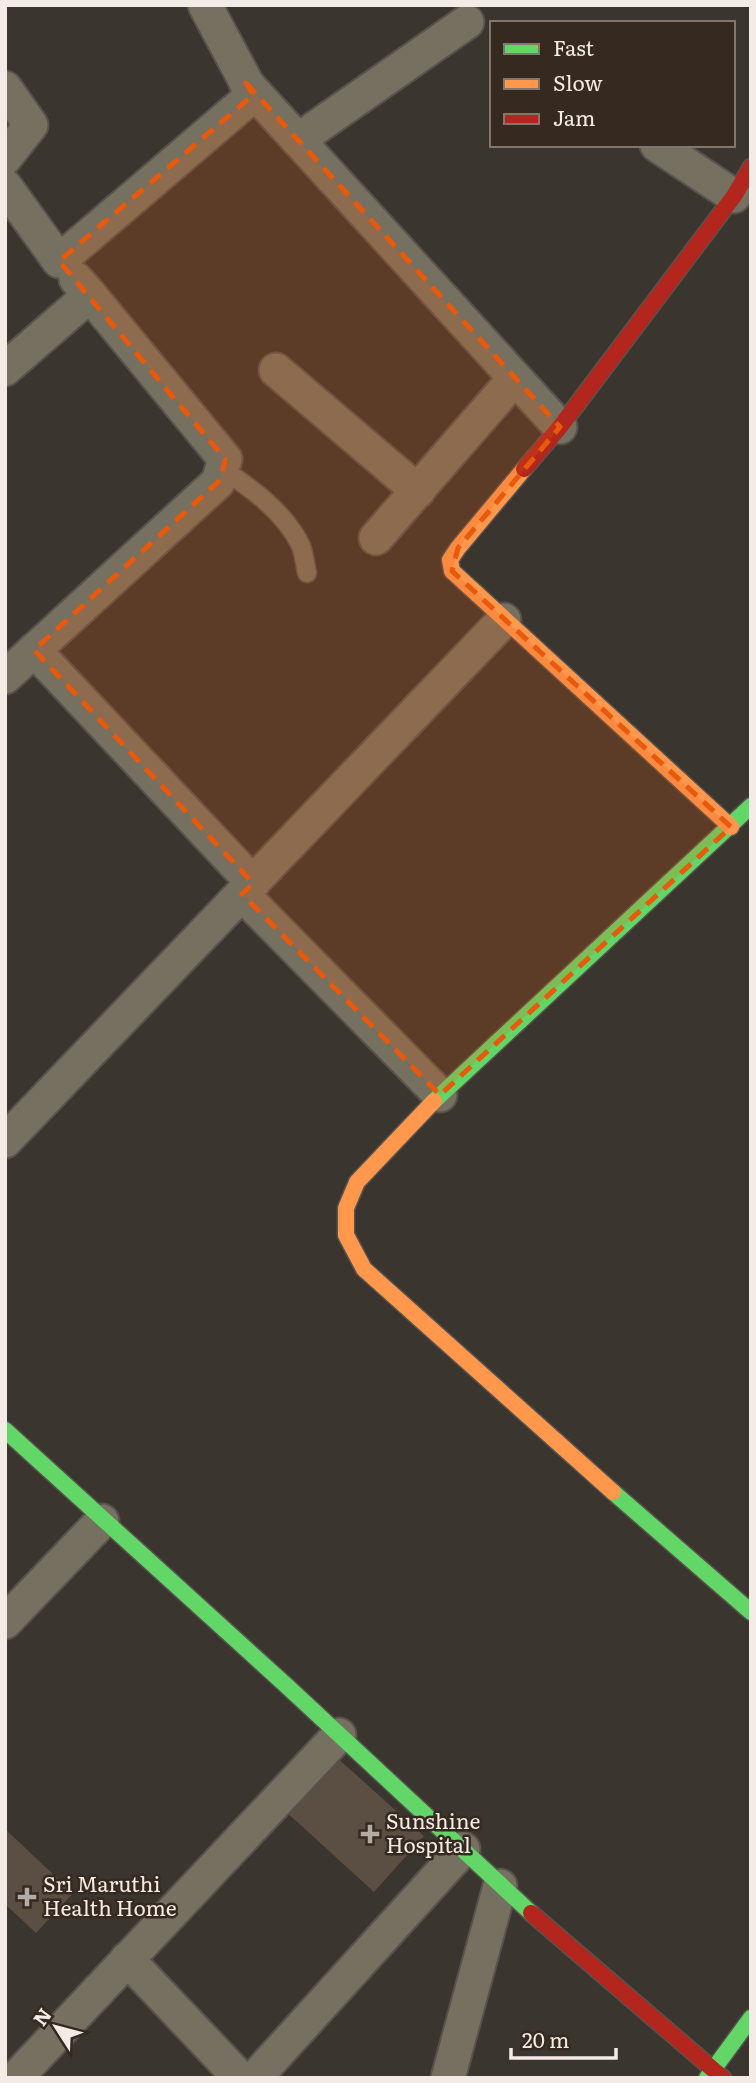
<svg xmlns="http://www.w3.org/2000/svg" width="756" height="2083" font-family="Literata,serif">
<rect width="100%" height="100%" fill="#3b352f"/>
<!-- building -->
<g fill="#5b4f44">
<path d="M333 1754 424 1836 374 1892 283 1809Z"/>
<path d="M5 1829 73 1893 36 1933 5 1904Z"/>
</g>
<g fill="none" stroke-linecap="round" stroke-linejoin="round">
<defs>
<path id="lane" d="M223 470C252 488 286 514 301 546 304 554 305 564 307 573"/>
<g id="street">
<path d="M246 83 560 427"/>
<path d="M5 88 31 125 5 158"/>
<path d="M298 140 467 22"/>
<path d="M657 145 734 196"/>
<path d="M5 186 59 261 253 95 205 5"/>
<path d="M5 369 90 295 76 279"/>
<path d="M276 370 418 491"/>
<path d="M376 538 515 378"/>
<path d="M34 650 253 883"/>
<path d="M5 677 218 482 225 459 90 295"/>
<path d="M242 894 440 1095"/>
<path d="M5 1141 504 620"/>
<path d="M5 1622 102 1521"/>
<path d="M127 1959 240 2078"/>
<path d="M16 2078 339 1735"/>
<path d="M255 2078 463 1849"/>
<path d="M448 2078 500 1886"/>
</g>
<g id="fast">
<path d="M434 1101 751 806"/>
<path d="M5 1430 289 1688 531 1913"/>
<path d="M613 1492 751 1612"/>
<path d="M707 2078 751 2018"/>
</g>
<g id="slow">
<path d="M524 469 458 548 450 560 452 571 731 827"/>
<path d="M434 1101 357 1182 346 1208V1235L364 1269 613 1492"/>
</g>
<g id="jam">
<path d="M524 469 560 427 734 196 751 167"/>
<path d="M531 1913 723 2078"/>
</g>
</defs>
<!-- lane casing -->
<use href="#lane" stroke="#58524d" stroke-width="21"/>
<!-- street casing -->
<use href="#street" stroke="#58524d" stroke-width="37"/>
<!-- fast casing -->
<use href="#fast" stroke="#58524d" stroke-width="19"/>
<!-- slow casing -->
<use href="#slow" stroke="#58524d" stroke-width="19"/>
<!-- jam casing -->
<use href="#jam" stroke="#58524d" stroke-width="19"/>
<!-- lane -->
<use href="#lane" stroke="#767061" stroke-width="18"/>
<!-- street -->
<use href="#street" stroke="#767061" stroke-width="33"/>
<!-- fast -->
<use href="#fast" stroke="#63d668" stroke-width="16"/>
<!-- slow -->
<use href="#slow" stroke="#ff974d" stroke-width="16"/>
<!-- jam -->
<use href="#jam" stroke="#b3261e" stroke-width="16"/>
</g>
<!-- marked area -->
<path fill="#e8590c" fill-opacity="0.2" stroke="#e8590c" stroke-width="5" stroke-dasharray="14 9" stroke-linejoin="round" d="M246 83 560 427 458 548 452 571 731 827 440 1095 242 894 253 883 34 650 218 482 223 470 225 459 59 261 253 95Z"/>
<!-- markers -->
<g fill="#b3aba5" stroke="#362a20" stroke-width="2.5">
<path d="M366.5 1823.5h7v7h7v7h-7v7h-7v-7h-7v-7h7z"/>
<path d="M23.5 1886.5h7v7h7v7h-7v7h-7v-7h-7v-7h7z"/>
</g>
<g text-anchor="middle" stroke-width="5" stroke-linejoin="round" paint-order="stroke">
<!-- poi labels -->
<g font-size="21" fill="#f3ebe5" stroke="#362a20" text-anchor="start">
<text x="386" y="1829">Sunshine<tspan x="386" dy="24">Hospital</tspan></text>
<text x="43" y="1892">Sri Maruthi<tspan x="43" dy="24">Health Home</tspan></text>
</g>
</g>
<!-- border -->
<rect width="756" height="2083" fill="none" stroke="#f3ebe5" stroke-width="14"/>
<!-- legend -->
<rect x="490" y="21" width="245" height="126" fill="#362a20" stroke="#82776f" stroke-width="2"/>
<rect x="504" y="44" width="35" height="10" fill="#63d668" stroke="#82776f" stroke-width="2"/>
<text x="553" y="56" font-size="21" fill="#f3ebe5">Fast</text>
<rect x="504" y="79" width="35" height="10" fill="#ff974d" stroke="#82776f" stroke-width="2"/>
<text x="553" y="91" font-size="21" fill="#f3ebe5">Slow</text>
<rect x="504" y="114" width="35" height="10" fill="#b3261e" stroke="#82776f" stroke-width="2"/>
<text x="553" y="126" font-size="21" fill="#f3ebe5">Jam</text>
<!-- north arrow -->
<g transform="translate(56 2027) rotate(306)" stroke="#362a20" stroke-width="5" paint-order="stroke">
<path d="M0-5L12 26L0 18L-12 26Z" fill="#f3ebe5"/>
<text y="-10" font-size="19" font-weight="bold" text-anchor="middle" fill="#f3ebe5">N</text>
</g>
<!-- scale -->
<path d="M511 2048v10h105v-10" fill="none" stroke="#f3ebe5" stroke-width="3.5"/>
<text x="522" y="2048" font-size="21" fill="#f3ebe5" stroke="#362a20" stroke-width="5" paint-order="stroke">20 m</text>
</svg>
